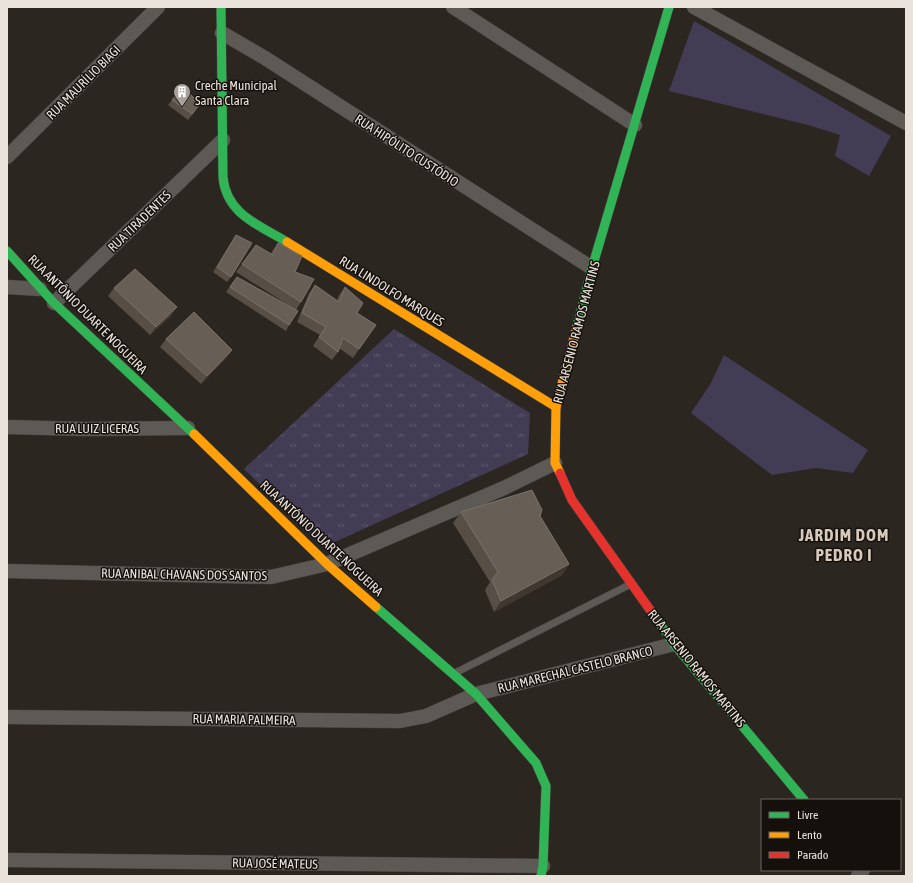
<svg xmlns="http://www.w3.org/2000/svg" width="913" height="883" font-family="'Asap Condensed',sans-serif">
<defs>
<pattern id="park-tufts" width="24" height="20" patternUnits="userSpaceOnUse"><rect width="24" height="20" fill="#423c55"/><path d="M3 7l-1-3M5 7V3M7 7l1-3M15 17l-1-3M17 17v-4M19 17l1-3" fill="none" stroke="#5d586d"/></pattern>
</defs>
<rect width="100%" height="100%" fill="#2c2621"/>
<!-- green -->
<g fill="#423c55">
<path d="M694 21 891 136 869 176 835 156 840 135 808 125 669 91Z"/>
<path d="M724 355 868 450 853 473 816 468 772 475 691 413 711 383Z"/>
</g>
<!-- park -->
<path fill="url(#park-tufts)" d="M394 329 530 413 528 454 324 547 244 469Z"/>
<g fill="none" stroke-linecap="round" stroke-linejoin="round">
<defs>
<path id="lane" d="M455 673 629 585"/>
<g id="street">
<path d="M453 7 635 125"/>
<path d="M694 7 906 123"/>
<path d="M222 33 265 58 592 268"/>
<path d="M7 157 158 7"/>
<path d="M7 287 40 289"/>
<path d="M54 303 223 140"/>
<path d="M7 427 84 429 188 428"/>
<path d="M7 571 271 577 327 564 504 488 555 463"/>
<path d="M7 717 400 721 426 716 476 694 674 644"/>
<path d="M7 860 543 866"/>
<path d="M858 876 863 870"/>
</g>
<g id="fast">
<path d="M221 7 223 177C226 214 259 225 287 242"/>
<path d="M7 251 54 303 194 434"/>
<path d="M577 326 592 268 669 7"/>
<path d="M376 607 476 694 536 763 546 786 543 866 541 876"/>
<path d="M653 614 674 644 804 800"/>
</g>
<g id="slow">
<path d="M287 242 556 407"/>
<path d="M194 434 327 564 376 607"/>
<path d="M560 473 555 463 556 407 577 326"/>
</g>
<path id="jam" d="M560 473 572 500 653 614"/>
</defs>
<!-- lane casing -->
<use href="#lane" stroke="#47413d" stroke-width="8"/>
<!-- street casing -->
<use href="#street" stroke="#47413d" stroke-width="15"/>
<!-- fast casing -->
<use href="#fast" stroke="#47413d" stroke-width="10"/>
<!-- slow casing -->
<use href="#slow" stroke="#47413d" stroke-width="10"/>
<!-- jam casing -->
<use href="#jam" stroke="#47413d" stroke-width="10"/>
<!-- lane -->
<use href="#lane" stroke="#5d5955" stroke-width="7"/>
<!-- street -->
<use href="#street" stroke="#5d5955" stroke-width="14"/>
<!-- fast -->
<use href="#fast" stroke="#30b455" stroke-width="9"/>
<!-- slow -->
<use href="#slow" stroke="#ff9f0a" stroke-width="9"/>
<!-- jam -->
<use href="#jam" stroke="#e5322d" stroke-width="9"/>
</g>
<!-- wall -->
<g fill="#574e45">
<path d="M172 100 196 110 188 120 168 105Z"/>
<path d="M236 235 231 277 227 282 213 272Z"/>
<path d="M278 243 295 272 301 302 296 310 289 325 286 331 226 292 237 277 293 308 236 272 242 264 271 254 272 251Z"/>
<path d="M315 285 337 300 339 295 345 287 357 313 376 325 353 358 339 348 338 352 332 360 313 346 320 335 297 322 309 293Z"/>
<path d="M114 288 171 316 150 335 108 296Z"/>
<path d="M166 339 232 350 226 358 201 384 160 347Z"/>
<path d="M461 512 540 516 569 564 562 575 494 612 485 590 490 582 453 523Z"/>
</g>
<!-- shaded-wall -->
<g fill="#3f3730">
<path d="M177 307 171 316 150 335 156 327Z"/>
<path d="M232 350 226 358 201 384 207 376Z"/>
<path d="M569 564 562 575 494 612 501 601Z"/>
</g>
<!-- building -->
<g fill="#675e56" stroke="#7b736b">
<path d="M183 87 200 104 192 114 172 100Z"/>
<path d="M236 235 252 243 231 277 217 267Z"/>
<path d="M278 243 302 256 295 272 314 279 301 302 242 264 256 245 273 255Z"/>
<path d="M135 269 177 307 156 327 114 288Z"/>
<path d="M237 277 298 311 289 325 230 287Z"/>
<path d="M315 285 339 302 345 287 363 303 357 313 376 325 359 349 343 338 338 352 319 337 326 327 302 313Z"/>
<path d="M194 312 232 350 207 376 166 339Z"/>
<path d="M532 490 542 510 540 516 569 564 501 601 492 580 498 572 461 512Z"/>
</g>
<!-- icons -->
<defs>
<symbol id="building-pin" viewBox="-11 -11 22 30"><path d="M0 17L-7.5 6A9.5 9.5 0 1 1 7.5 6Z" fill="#a8a19b" stroke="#15100c"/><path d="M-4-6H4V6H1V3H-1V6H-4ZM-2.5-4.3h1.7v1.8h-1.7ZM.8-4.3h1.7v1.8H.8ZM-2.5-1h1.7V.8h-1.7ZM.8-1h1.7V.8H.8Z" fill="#fff"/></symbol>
</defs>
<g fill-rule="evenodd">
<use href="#building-pin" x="172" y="82" width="20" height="27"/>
</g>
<g text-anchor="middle" stroke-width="3" stroke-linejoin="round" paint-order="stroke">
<!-- street labels -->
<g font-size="13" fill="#eae3dc" stroke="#15100c">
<text transform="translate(83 82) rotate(-45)" y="5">RUA MAURÍLIO BIAGI</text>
<text transform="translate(407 150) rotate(33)" y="5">RUA HIPÓLITO CUSTÓDIO</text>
<text transform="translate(139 221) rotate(-44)" y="5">RUA TIRADENTES</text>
<text transform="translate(392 291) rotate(32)" y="5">RUA LINDOLFO MARQUES</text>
<text transform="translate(88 314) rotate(45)" y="5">RUA ANTÔNIO DUARTE NOGUEIRA</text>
<text transform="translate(576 332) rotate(-75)" y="5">RUA ARSENIO RAMOS MARTINS</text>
<text x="97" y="433">RUA LUIZ LICERAS</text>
<text transform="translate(322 538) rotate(43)" y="5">RUA ANTÔNIO DUARTE NOGUEIRA</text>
<text transform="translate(184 574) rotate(1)" y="5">RUA ANIBAL CHAVANS DOS SANTOS</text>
<text transform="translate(697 668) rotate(51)" y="5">RUA ARSENIO RAMOS MARTINS</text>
<text transform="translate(575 669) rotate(-14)" y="5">RUA MARECHAL CASTELO BRANCO</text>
<text transform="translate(244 719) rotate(1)" y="5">RUA MARIA PALMEIRA</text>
<text transform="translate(275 863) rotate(1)" y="5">RUA JOSÉ MATEUS</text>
</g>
<!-- poi labels -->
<g font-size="13" fill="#eae3dc" stroke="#15100c" text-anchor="start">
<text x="195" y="90">Creche Municipal<tspan x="195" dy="15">Santa Clara</tspan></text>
</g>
<!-- district labels -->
<g font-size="17" font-weight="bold" letter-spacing="1" fill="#d7c9bb" stroke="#15100c">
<text x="844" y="541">JARDIM DOM<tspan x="844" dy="20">PEDRO I</tspan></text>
</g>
</g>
<!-- border -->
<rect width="913" height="883" fill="none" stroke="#eae3dc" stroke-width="16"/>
<!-- legend -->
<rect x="761" y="799" width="140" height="72" fill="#15100c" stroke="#6a645f"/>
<rect x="769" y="812" width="20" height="6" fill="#30b455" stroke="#6a645f"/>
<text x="797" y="819" font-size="12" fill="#eae3dc">Livre</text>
<rect x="769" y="832" width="20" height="6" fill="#ff9f0a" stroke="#6a645f"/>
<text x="797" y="839" font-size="12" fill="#eae3dc">Lento</text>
<rect x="769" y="852" width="20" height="6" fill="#e5322d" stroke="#6a645f"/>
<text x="797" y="859" font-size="12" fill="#eae3dc">Parado</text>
</svg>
